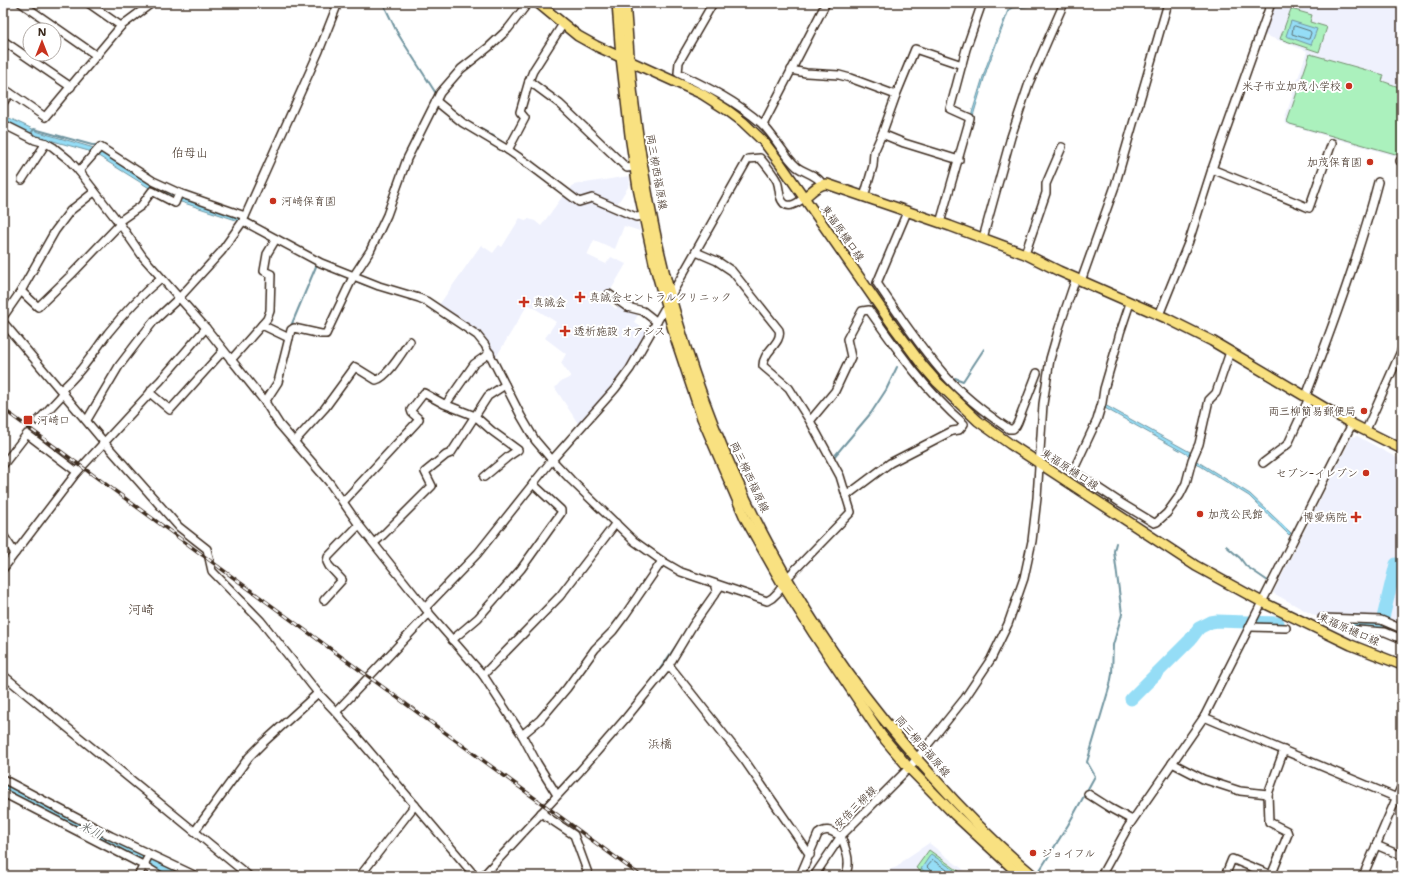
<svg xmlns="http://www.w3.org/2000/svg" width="1405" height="879" font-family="'Shantell Sans','Klee One',sans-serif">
<rect width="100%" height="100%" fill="#fff"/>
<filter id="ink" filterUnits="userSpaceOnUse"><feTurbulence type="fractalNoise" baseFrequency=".025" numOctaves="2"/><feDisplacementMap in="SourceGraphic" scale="8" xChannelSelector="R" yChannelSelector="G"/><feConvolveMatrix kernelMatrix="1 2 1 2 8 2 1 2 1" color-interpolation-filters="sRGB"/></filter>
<g filter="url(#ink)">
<!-- built -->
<g fill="#eff1fd">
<path d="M1275 3H1402V158L1285 124 1284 121 1307 51 1262 34 1271 7Z"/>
<path d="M629 176 630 184 612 212 638 223 640 231 624 226 615 249 594 240 587 255 606 264 611 257 626 264 605 300 616 309 619 305 625 310 639 313 634 322 648 331 626 369 607 393 579 425 555 388 560 382 571 377 561 363 566 354 545 338 556 322 528 304 495 359 491 350 439 307V305L481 245 493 253 499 245 502 247 520 218 525 220 529 219 535 221 541 226 565 193 567 194 573 185Z"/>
<path d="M1357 436 1397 458 1402 456V502L1399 531H1402V626L1380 618 1315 616 1273 593 1352 437Z"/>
<path d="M929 843 965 871 969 876H882L888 870 897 867 905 859Z"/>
</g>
<!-- green -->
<g fill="#abf1bd" stroke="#738e6e">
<path d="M1291 9 1312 15 1310 22 1327 27 1319 52 1280 39Z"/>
<path d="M1310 54 1384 75 1382 81 1402 88V153L1399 155 1290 124 1287 122Z"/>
<path d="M929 850 960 872 958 876H927L916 868Z"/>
</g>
<!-- water -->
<g fill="#95ddf6" stroke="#7195a0">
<path d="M1059 3V4L1012 8 1009 10 987 69 973 116H971L986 67 1008 10 1012 7Z"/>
<path d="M1291 21 1317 29 1311 45 1286 36Z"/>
<path d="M3 115 39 132 101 150 139 175 235 214 298 254 421 300 437 312 420 302 364 285 329 270 301 257 239 221 175 200 151 189 92 152 32 135 3 121Z"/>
<path d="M1103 404 1190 452 1191 455 1190 456 1103 407Z"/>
<path d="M1195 460 1250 494 1291 533 1289 535 1249 496 1194 462Z"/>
<path d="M931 854 954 870 949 876H931L921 869Z"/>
</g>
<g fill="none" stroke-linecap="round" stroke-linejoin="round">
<!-- shore -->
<g stroke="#5f7274" stroke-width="1">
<path d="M1295 26 1310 31 1311 33 1309 39H1307L1292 34 1293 27Z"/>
<path d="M933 876 932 872 927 867 933 860 947 870V876"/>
</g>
<!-- stream -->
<g stroke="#7195a0" stroke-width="2">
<path d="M383 3 398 34 437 95"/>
<path d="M469 123 488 133"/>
<path d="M32 132 34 129 92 145H99"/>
<path d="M492 135 505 144"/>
<path d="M140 169 150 174"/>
<path d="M291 326 317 264"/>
<path d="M955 378 963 381 984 349"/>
<path d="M833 458 871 413 886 390 897 367"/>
<path d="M1226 546 1240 558 1246 566 1268 581"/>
<path d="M651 682 680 640"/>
<path d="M1040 870 1068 825 1095 776 1087 762 1110 685 1112 674 1113 645 1122 614 1114 551 1116 543"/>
</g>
<!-- river -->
<g stroke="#95ddf6" stroke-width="13">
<path d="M1349 625 1381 626 1402 635"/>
<path d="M1381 626 1396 564"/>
<path d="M1131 699 1190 640 1199 628 1211 622 1217 621 1278 623"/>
<path d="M3 785 34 803 180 876"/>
</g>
<defs>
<g id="minor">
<path d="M21 3 97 56"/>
<path d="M88 3 121 26"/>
<path d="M713 3 679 62 678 73C709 88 736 101 762 124 774 135 785 157 797 167 805 173 818 175 822 184"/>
<path d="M1271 3 1212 169C1245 183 1277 194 1309 208L1332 143"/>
<path d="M3 42H5L71 87"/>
<path d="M791 70 806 73 839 75 850 78 896 95 882 134 904 143 959 160"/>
<path d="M529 81 560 104 627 168 635 167"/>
<path d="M3 88 45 117 121 26 152 3"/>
<path d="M896 95 915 49 962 65"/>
<path d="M436 101 463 123 508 150 525 118 520 112 529 81 533 71 563 24"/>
<path d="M3 103 10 93"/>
<path d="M3 124 35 140 46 143 53 147 69 160 79 171 120 224 143 257 206 328 265 402 279 424 329 482 359 525 429 613 483 675 522 735 537 763 557 795"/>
<path d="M763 125 826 3"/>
<path d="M508 150 530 165 579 202 592 198 636 217 644 216"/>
<path d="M1400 161H1402"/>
<path d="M79 171 100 147 153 181 179 193 245 216"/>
<path d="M22 180 46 143"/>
<path d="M864 197 873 166 874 152 882 134"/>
<path d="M907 212 877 283C898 314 919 345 943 373 962 395 985 413 1009 429H1013L1016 426 1018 422 1037 373"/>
<path d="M243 221 321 263 379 286 419 298 426 301 477 335 485 345 521 416 535 440 552 460 571 480 634 541 662 561 681 572 767 601C776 597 783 586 787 578L851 512 840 476 810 421 789 388 763 366C762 352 783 343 779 330L732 271 717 261 696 252"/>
<path d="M118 222 141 206 152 191 175 203 179 193"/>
<path d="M940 223 970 118 950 109 966 49 982 3"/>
<path d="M983 238 1011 137 1029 83 1064 3"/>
<path d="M1025 254 1046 193V184L1062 147"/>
<path d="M1081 281 1115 186 1168 3"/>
<path d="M21 291 38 307 71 275 120 224"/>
<path d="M609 294 627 307 643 311 657 322"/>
<path d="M1130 303 1120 333 1116 348 1104 389 1102 403 1097 420 1074 469V472L1121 503 1154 523 1157 522 1167 513 1180 495 1186 483 1192 460 1199 444 1209 400 1216 393 1230 352"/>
<path d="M1159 315 1189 241 1212 169"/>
<path d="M3 317 21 291 55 231 70 211 94 192"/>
<path d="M3 322 104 442 179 527 207 549 212 571 261 621 318 693 336 712 475 876"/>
<path d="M262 325 289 338 278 382 265 402"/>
<path d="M206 328 160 381 152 389 150 393 170 410 223 351"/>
<path d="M289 338 291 330 294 328 321 334H326L353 277 370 251 387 215 407 159 440 93 461 69 489 47 508 29 528 3"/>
<path d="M231 360 267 319 270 311 271 274 264 271 267 254 276 239"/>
<path d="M61 390C80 374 93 353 108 333 124 313 142 294 161 278"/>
<path d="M1306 396C1333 325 1359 255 1378 182"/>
<path d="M446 404 474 364 490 353"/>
<path d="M87 420 119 366 142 336 154 321 180 297 221 252 243 221 319 51 338 3"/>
<path d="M38 421 64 393"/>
<path d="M810 421 835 391 851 357 847 339 862 311 869 310C898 351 926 391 964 424L959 430 952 431 890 463 846 496"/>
<path d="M1366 430 1402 349"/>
<path d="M295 441 325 408 355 367 376 380C388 377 403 351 410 341"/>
<path d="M1263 463 1288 444 1309 398"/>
<path d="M3 465 27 434 77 472"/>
<path d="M484 477 509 456 518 450 492 431 475 416 488 396 505 385"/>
<path d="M343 502 417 422 419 419 412 413 411 410 424 393 444 404 475 416 451 453 446 455 425 472 432 486 383 535 374 543"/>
<path d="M3 535 15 553"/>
<path d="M3 569 77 472 150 393"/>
<path d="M324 600 342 580 329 566 327 562 328 557 359 525"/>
<path d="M425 608 478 553 552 460 615 389 630 369 643 346 666 306 675 288 748 159 760 158C766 165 773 173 777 181 779 186 779 191 780 196 785 212 796 204 804 198"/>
<path d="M1322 618 1381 620 1402 629"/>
<path d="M1250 627 1286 628"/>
<path d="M1357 630 1385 632 1402 639"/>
<path d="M452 640 478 618 521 569 561 513V510L533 484"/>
<path d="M669 665 745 761 810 855"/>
<path d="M3 675 249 876"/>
<path d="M483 675 560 596 616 523"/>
<path d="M336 712 429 613"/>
<path d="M1204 717 1402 800"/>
<path d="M522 735 540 720 567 688 595 649 613 631 625 615 662 561"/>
<path d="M1172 763 1203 779 1240 791 1268 794"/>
<path d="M3 779 111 836 196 876"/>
<path d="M3 793 143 865 161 876"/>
<path d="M1088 794 1110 808 1132 820"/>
<path d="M541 813 574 835 589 876"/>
<path d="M195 831 249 757 264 742 318 693"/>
<path d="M1376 845 1402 856"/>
<path d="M138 876 149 855"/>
<path d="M360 876 415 805"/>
<path d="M483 876 580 771 626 718 669 665 693 625 719 588 715 587 716 585"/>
<path d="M800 876 818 834C827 827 832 832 841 836 846 850 852 862 845 876"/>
<path d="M814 876 841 836 909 768 965 698 991 659 1008 624 1024 578 1032 541 1037 498 1043 404 1050 359 1059 328 1076 278"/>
<path d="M1101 876 1128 827 1204 717 1352 424"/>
<path d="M1225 876 1232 859 1271 875"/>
<path d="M1271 876 1288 834 1287 831 1269 822 1268 794 1284 750"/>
<path d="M1363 876 1402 785"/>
</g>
<g id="major">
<path d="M538 3 578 36 596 46 702 94 727 110 743 122 764 142 780 163 894 327 923 366 937 382 978 421 1010 444 1196 566 1262 602 1351 645 1402 665"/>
<path d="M617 3 621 57 630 135 638 188 655 267 676 340 702 418 745 518 783 585 814 634 882 736 909 768 955 815 1021 876"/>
<path d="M625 3C628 34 629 66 633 97 642 173 656 249 678 322 715 446 771 565 846 670 873 708 903 744 934 778 965 813 998 846 1034 876"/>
<path d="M804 198C811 192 818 184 827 184L950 226 1025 254 1059 271 1166 318 1212 341 1352 424 1402 449"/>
</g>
</defs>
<!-- minor casing -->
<use href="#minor" stroke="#3b2a1e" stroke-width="10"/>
<!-- major casing -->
<use href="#major" stroke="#3b2a1e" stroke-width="12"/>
<!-- minor -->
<use href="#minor" stroke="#fff" stroke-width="7"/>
<!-- major -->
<use href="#major" stroke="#f9e181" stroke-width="9"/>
<defs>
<path id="rail" d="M3 409 641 876"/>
</defs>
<!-- rail casing -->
<use href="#rail" stroke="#3b2a1e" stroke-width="3.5"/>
<!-- rail -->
<use href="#rail" stroke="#fff" stroke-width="2" stroke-dasharray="6" stroke-linecap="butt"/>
</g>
</g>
<!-- markers -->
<g fill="#c8321e" stroke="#fff" stroke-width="1.5">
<circle cx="1349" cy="86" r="4"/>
<circle cx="1370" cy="162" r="4"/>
<circle cx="273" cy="201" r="4"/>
<path d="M578 291h4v4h4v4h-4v4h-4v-4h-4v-4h4z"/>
<path d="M522 296h4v4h4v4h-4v4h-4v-4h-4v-4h4z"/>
<path d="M563 325h4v4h4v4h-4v4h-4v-4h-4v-4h4z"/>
<circle cx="1364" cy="411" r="4"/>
<rect x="23" y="415" width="10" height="10" rx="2"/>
<circle cx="1366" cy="473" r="4"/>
<circle cx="1200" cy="514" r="4"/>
<path d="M1354 511h4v4h4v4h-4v4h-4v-4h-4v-4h4z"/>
<circle cx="1033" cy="853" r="4"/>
</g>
<g text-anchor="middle" stroke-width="4" stroke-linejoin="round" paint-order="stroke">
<!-- poi labels -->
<g font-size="11" fill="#3b2a1e" stroke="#fff" text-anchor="start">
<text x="1341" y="90" text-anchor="end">米子市立加茂小学校</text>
<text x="1362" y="166" text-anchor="end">加茂保育園</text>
<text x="281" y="205">河崎保育園</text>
<text x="589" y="301">真誠会セントラルクリニック</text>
<text x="533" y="306">真誠会</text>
<text x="574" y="335">透析施設 オアシス</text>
<text x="1356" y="415" text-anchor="end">両三柳簡易郵便局</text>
<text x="37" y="424">河崎口</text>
<text x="1358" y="477" text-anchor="end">セブン-イレブン</text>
<text x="1208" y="518">加茂公民館</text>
<text x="1347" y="521" text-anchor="end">博愛病院</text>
<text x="1041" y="857">ジョイフル</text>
</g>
<!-- street labels -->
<g font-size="11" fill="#3b2a1e" stroke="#fff">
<text transform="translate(657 172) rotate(80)" y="4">両三柳西福原線</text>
<text transform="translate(843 233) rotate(55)" y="4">東福原樋口線</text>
<text transform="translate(1070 469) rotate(33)" y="4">東福原樋口線</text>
<text transform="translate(750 477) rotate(65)" y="4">両三柳西福原線</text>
<text transform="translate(1349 629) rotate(24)" y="4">東福原樋口線</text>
<text transform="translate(923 746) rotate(49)" y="4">両三柳西福原線</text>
<text transform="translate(855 807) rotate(-45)" y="4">安倍三柳線</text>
</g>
<!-- neighbourhood labels -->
<g font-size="12" fill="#3b2a1e" stroke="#fff">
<text x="190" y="157">伯母山</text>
<text x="660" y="748">浜橋</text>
</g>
<!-- water labels -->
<g font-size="12" font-style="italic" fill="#525754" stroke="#fff">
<text transform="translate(91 830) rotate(27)" y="4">米川</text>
</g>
<!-- quarter labels -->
<g font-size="13" fill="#3b2a1e" stroke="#fff">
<text x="141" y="614">河崎</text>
</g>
</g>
<!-- margin -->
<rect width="1405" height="879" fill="none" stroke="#fff" stroke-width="16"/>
<rect x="8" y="8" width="1389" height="863" fill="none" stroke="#3b2a1e" stroke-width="1.5" filter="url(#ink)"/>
<!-- north arrow -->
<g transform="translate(42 42)"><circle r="19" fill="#ffffff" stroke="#b1aaa5"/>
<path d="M0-3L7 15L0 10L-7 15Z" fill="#c8321e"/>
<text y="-6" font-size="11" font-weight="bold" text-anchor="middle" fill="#3b2a1e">N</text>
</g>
</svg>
